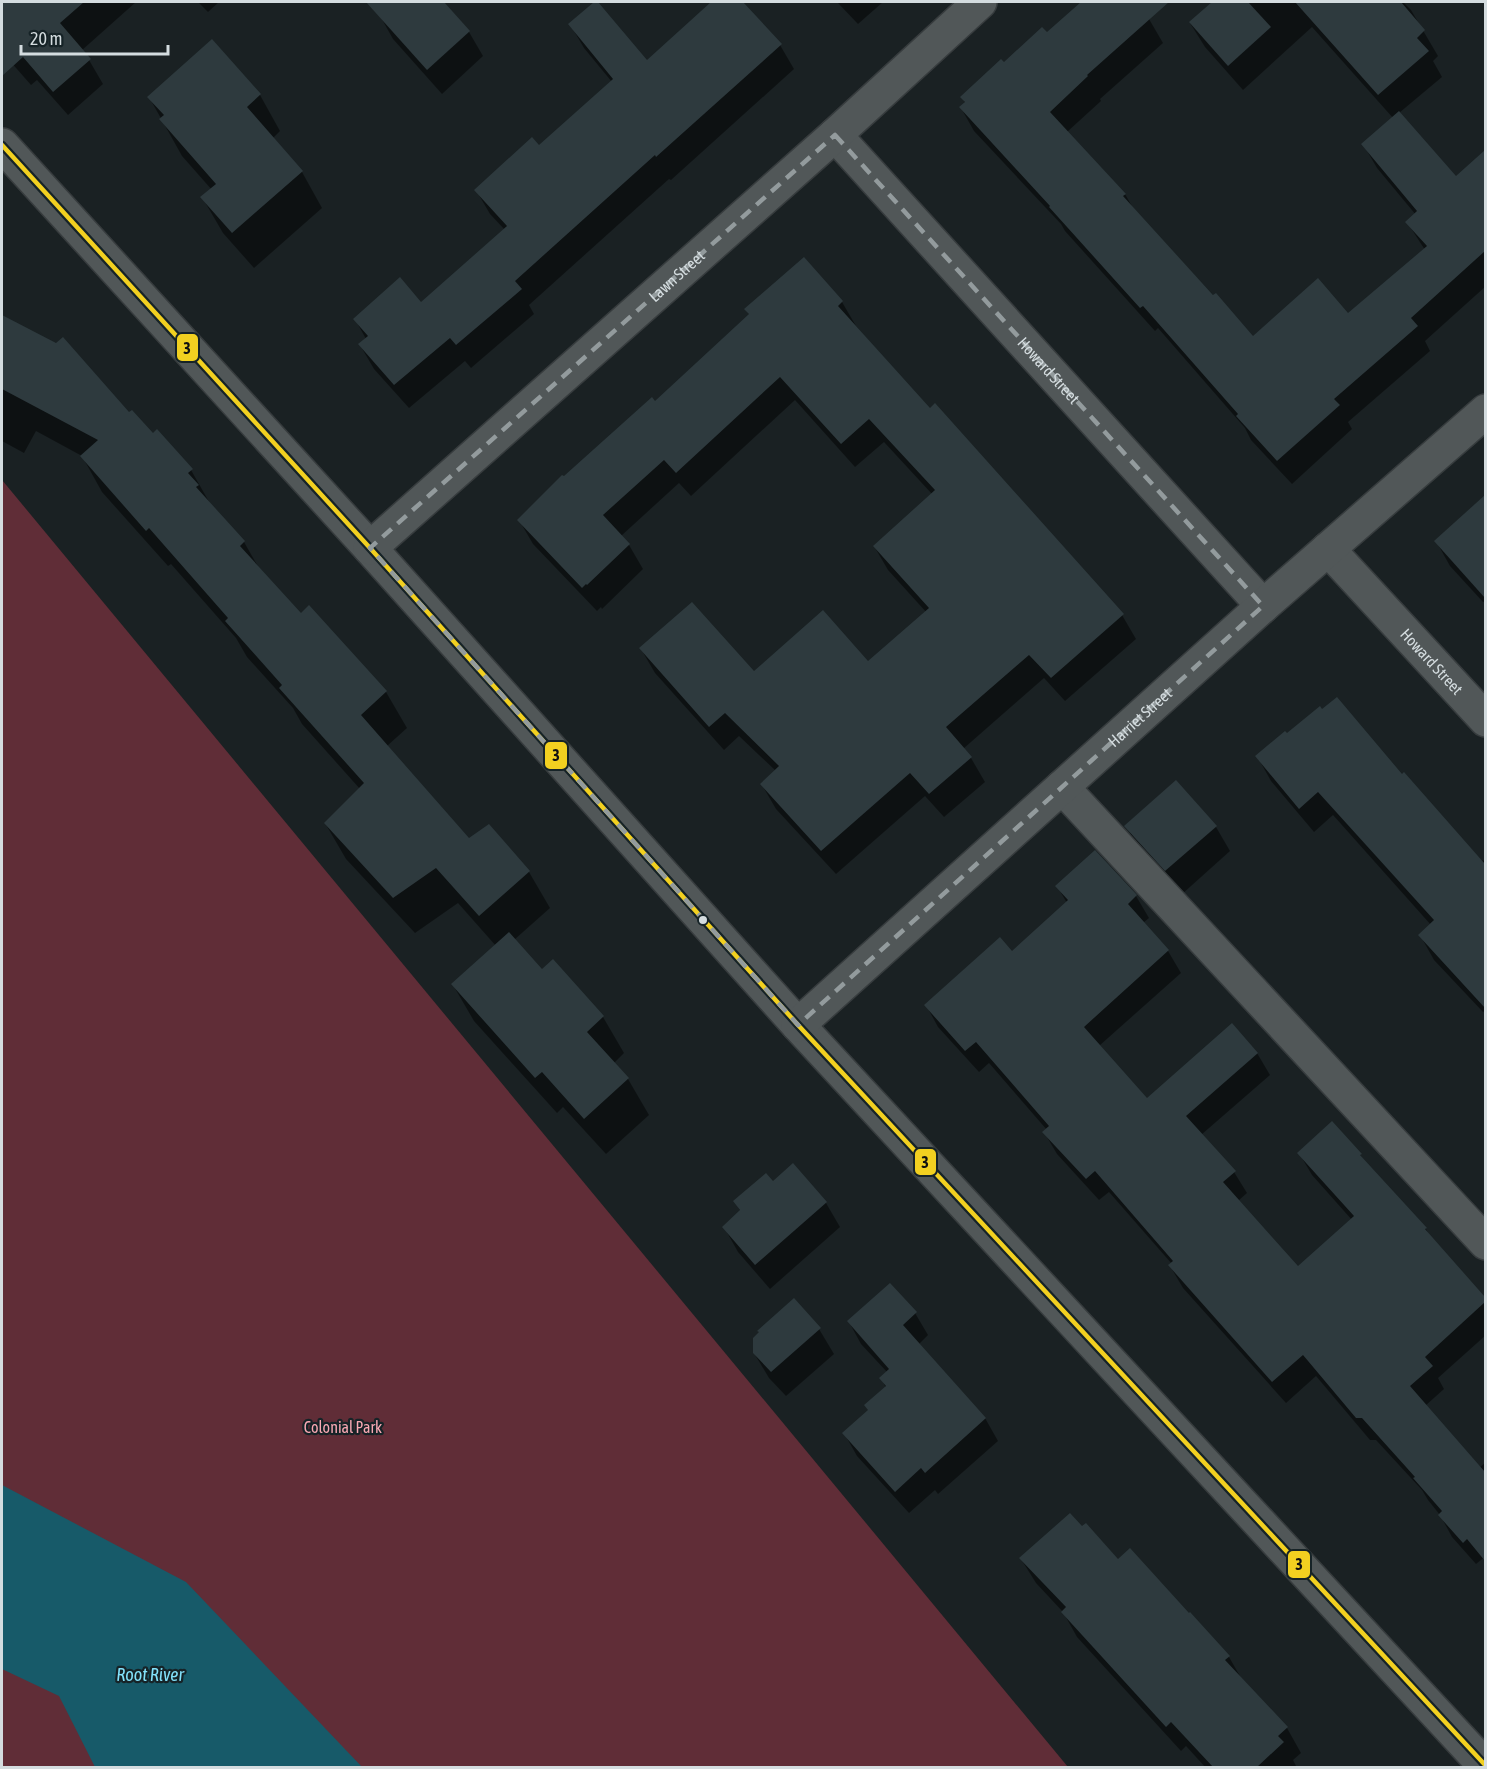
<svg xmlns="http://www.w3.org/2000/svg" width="1487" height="1769" font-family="'Asap Condensed',sans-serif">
<rect width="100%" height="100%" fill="#1a2123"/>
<!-- green -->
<path fill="#602d37" d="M2 480 1068 1767H2Z"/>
<!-- water -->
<path fill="#175a69" d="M2 1485 186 1582 362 1767H95L59 1696 2 1669Z"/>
<!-- shadow -->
<g fill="#0007">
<path d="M2 2H136L81 51 89 60 103 84 68 115 37 80 31 85 2 52Z"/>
<path d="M198 2H219L208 12Z"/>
<path d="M393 2H442L469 32 483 56 442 94 393 39 379 14Z"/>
<path d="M596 2 647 62 714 2H742L780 45 794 69 671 180 669 179 529 305 534 314 471 368 465 361 409 408 374 369 360 345 366 339 355 319 421 304 505 230 490 214 476 190 539 147 612 82 584 48 570 24Z"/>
<path d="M837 2H883L858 24Z"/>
<path d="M1084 2H1133L1149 19 1163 43 1100 99 1101 101 1067 132 1125 194 1134 210 1253 338 1348 315 1425 250 1407 222 1416 215 1377 168 1363 144 1393 118 1312 27 1243 90 1205 47 1190 23 1214 2H1403L1411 10 1438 56 1433 61 1442 77 1399 113 1456 179 1486 152V286L1425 341 1430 351 1348 422 1352 429 1292 484 1251 440 1245 428 1158 328 1155 331 1065 231 1061 224 974 131 961 108 965 103 962 97 1047 34Z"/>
<path d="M260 95 280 131 273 138 302 172 322 208 254 268 223 233 202 197 212 190 182 156 149 97Z"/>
<path d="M804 259 842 302 856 326 929 410 1122 615 1136 639 1065 701 1044 678 963 749 971 758 985 782 944 817 925 796 836 874 776 809 762 785 776 771 739 736 724 750 655 673 641 649 754 673 868 664 927 613 888 570 874 546 932 494 884 442 855 467 795 400 691 496 679 483 621 536 629 545 643 569 602 609 601 607 597 611 533 544 519 520 655 403 750 315 746 310Z"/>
<path d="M2 317 56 345 153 435 157 432 191 470 212 507 244 542 260 570 301 615 309 608 386 692 407 728 387 746 469 840 529 872 550 908 514 940 542 971 553 961 603 1017 624 1053 614 1063 628 1079 649 1115 606 1154 563 1107 557 1113 474 1021 453 985 496 946 458 903 415 933 346 859 325 823 360 789 302 724 293 708 247 657 236 638 171 564 168 566 102 492 82 456 36 431 24 453 2 441Z"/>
<path d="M1486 497V601L1483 602 1450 566 1436 541Z"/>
<path d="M1257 756 1402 776 1482 861 1483 860 1486 863V1010L1483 1012 1434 960 1420 935 1431 925 1333 815 1314 832 1271 781Z"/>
<path d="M1126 826 1216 827 1230 851 1181 895 1140 851Z"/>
<path d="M1095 852 1136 896 1149 918 1143 923 1168 951 1181 973 1099 1046 1147 1100 1257 1053 1270 1075 1201 1135 1234 1172 1247 1193 1238 1201 1298 1268 1352 1220 1312 1175 1299 1153 1360 1155 1366 1164 1426 1229 1431 1239 1486 1299V1335L1438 1378 1444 1389 1425 1406 1479 1468 1486 1462V1556L1476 1564 1452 1537 1440 1515 1428 1500 1422 1490 1376 1440H1370L1316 1376 1286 1403 1183 1288 1170 1266 1172 1264 1109 1192 1099 1200 1057 1154 1044 1132 1047 1130 989 1063 979 1072 938 1027 926 1005 1012 953 1067 903 1057 886Z"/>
<path d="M772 1183 826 1203 840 1227 770 1289 738 1252 724 1227 741 1212 735 1202Z"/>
<path d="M915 1313 928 1335 918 1345 985 1418 998 1441 938 1494 935 1490 909 1513 857 1456 844 1433 869 1411 886 1388 881 1378 887 1372 861 1344 849 1322Z"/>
<path d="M819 1329 834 1354 786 1396 769 1378 754 1353Z"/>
<path d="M1021 1559 1118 1562 1229 1657 1244 1683 1287 1728 1301 1753 1293 1760 1297 1768H1206L1186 1746 1181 1751 1077 1637 1063 1612 1036 1583Z"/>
</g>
<!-- building -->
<g fill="#2e3a3e">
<path d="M2 2H84L60 23 91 59 53 92 23 57 2 76Z"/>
<path d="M366 2H444L470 31 427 70Z"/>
<path d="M594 2H598L647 60 711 2H743L782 44 656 157 655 155 515 281 522 289 456 345 450 338 394 385 358 344 368 336 353 319 400 277 421 302 507 226 474 190 532 137 539 145 613 79 568 24Z"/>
<path d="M1081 2H1169L1087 75 1088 76 1050 112 1126 194 1123 196 1213 295 1216 293 1253 336 1318 278 1348 313 1427 246 1405 222 1417 211 1361 144 1399 111 1456 176 1485 150V251L1411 318 1418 326 1334 399 1340 405 1277 461 1236 416 1238 414 1143 306 1140 308 1049 207 1050 206 959 107 965 102 960 97 1001 59 1004 62 1042 27 1047 32Z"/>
<path d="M1212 2H1248L1271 27 1228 66 1189 22Z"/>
<path d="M1295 2H1401L1425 30 1417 38 1429 51 1378 95Z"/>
<path d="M212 39 261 94 247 107 303 171 232 233 200 197 216 184 159 119 164 115 147 97Z"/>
<path d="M804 257 843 301 838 306 930 408 935 403 1124 614 1051 678 1029 655 946 727 972 757 929 794 910 773 821 851 760 784 779 766 725 713 709 727 639 648 692 602 754 671 823 610 868 661 929 608 873 546 935 490 869 419 841 444 780 377 676 473 664 460 603 515 630 544 587 585 586 584 582 588 517 520 562 475 564 476 652 397 655 401 749 314 744 309Z"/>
<path d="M2 315 56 343 63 337 129 412 132 410 153 433 157 429 193 469 188 473 199 485 196 487 245 541 240 546 301 613 309 605 387 691 361 715 469 838 489 824 530 871 479 916 436 868 393 898 324 823 364 783 279 688 282 685 225 621 228 618 149 528 146 531 80 456 98 440 2 389Z"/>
<path d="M1485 495V598L1434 541Z"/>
<path d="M1337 697 1402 774 1404 772 1485 864V1008L1418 935 1434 920 1318 792 1299 809 1255 756 1285 731 1287 733 1320 706 1322 709Z"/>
<path d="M1176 780 1217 826 1165 871 1124 826Z"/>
<path d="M1095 850 1137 895 1128 904 1169 950 1084 1027 1147 1098 1232 1023 1258 1053 1186 1116 1236 1171 1223 1182 1298 1266 1354 1216 1297 1153 1332 1121 1362 1154 1360 1155 1427 1228 1425 1229 1485 1297V1302L1425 1357 1433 1366 1410 1386 1485 1472V1561L1467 1539 1463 1543 1438 1515 1442 1511 1413 1478 1415 1477 1362 1418H1356L1303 1355 1272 1382 1168 1265 1173 1261 1095 1171 1086 1179 1042 1132 1049 1126 976 1042 965 1051 924 1005 1000 937 1012 951 1068 900 1055 886Z"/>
<path d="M509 932 542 969 553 959 604 1016 587 1032 629 1078 584 1119 542 1072 535 1078 451 984Z"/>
<path d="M793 1163 827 1202 755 1265 722 1227 740 1210 733 1201 766 1173 773 1181Z"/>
<path d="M890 1283 917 1312 903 1325 986 1418 925 1473 921 1468 895 1492 842 1433 868 1410 864 1405 886 1386 879 1378 889 1369 847 1321Z"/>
<path d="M794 1298 821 1328 771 1372 753 1353V1338L759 1332 757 1331Z"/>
<path d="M1070 1513 1082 1526 1086 1523 1118 1559 1130 1548 1189 1613 1190 1612 1230 1656 1225 1660 1288 1727 1278 1736 1284 1742 1257 1767H1213L1171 1722 1166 1727 1061 1612 1066 1607 1019 1558Z"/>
</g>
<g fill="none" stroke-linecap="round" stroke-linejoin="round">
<defs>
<g id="minor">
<path id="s1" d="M835 135 1263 606"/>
<path d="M2 145 370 548 798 1025 1486 1767"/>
<path id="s2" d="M370 548 835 135 980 2"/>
<path id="s3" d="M1328 549 1486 720"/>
<path d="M1062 787 1486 1243"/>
<path id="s4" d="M798 1025 1263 606 1486 411"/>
</g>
</defs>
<!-- minor casing -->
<use href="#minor" stroke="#373c3e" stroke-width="36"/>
<!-- minor -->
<use href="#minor" stroke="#515758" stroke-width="33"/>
<defs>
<path id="bus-1" d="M2 145 370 548 798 1025 1486 1766"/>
</defs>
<!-- bus-1 casing -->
<use href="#bus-1" stroke="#162327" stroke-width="9"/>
<!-- bus-1 -->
<use href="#bus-1" stroke="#f2d020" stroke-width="4.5"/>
</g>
<!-- marked area -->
<path fill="none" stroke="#939b9d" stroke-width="4.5" stroke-dasharray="12 8" stroke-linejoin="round" d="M835 135 1263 606 798 1025 370 548Z"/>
<!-- markers -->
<circle fill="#d4dcdf" stroke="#162327" stroke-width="2" cx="703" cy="920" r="5"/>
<g text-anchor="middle" stroke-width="4.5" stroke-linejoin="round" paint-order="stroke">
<!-- street labels -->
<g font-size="16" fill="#d4dcdf" stroke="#162327">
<text dy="6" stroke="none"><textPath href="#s2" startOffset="410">Lawn Street</textPath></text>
<text dy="6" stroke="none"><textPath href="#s1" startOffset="318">Howard Street</textPath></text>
<text dy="6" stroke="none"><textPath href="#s3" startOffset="153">Howard Street</textPath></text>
<text dy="6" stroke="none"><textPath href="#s4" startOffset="460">Harriet Street</textPath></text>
</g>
<!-- park labels -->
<g font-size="16" fill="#faa9b4" stroke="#162327">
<text x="343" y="1433">Colonial Park</text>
</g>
<!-- water labels -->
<g font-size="18" font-style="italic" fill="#83e2fb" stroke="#162327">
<text x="150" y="1681">Root River</text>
</g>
</g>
<g stroke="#162327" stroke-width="2">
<rect x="176" y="333" width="23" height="29" rx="6" fill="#f2d020"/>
<rect x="544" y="741" width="24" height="29" rx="6" fill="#f2d020"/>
<rect x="914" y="1148" width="23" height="28" rx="6" fill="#f2d020"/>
<rect x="1287" y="1550" width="24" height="29" rx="6" fill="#f2d020"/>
</g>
<g font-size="16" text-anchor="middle" font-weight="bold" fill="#111">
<text x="187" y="354">3</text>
<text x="556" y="761">3</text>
<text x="925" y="1168">3</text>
<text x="1299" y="1570">3</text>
</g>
<!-- border -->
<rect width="1487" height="1769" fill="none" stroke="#d4dcdf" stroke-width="6"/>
<!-- scale -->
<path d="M21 45v9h147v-9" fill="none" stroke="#d4dcdf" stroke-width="3"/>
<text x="30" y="45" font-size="18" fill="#d4dcdf" stroke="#162327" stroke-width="4.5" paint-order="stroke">20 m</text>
</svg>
